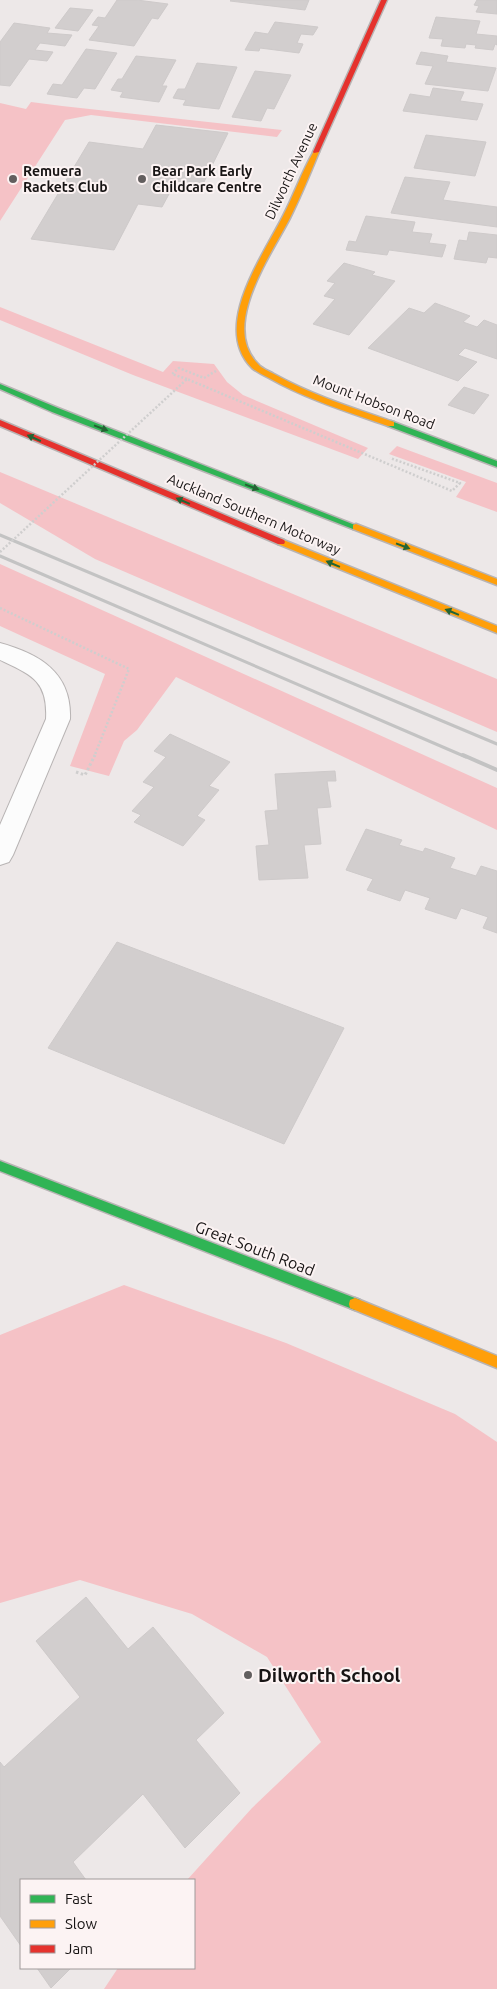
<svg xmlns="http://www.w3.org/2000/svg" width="497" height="1989" font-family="Ubuntu,sans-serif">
<rect width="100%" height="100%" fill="#ede8e8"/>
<!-- green -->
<g fill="#f5c2c6">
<path d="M31 102 62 106 282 130 277 137 91 115 65 120 0 221V103L26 109Z"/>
<path d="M0 307 163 372 173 361 214 364 227 382 243 395 368 448 358 459 133 375 0 320Z"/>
<path d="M397 446 497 483V512L456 497 466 482 389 454Z"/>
<path d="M0 472 497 679V732L95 559 0 503Z"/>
<path d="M0 564 497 788V830L176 677 137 730 124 741 109 776 70 766 105 674 0 626Z"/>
<path d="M124 1285 286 1343 455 1414 497 1442V1989H104L118 1968H194V1880H187L252 1808 321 1742 267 1657 192 1614 80 1580 0 1603V1335Z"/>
</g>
<!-- building -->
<g fill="#d2cece" stroke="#cecaca">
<path d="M117 0H137L168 4 158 19 152 18 134 46 89 40 99 26 92 25 98 17 105 18Z"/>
<path d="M231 0H309L305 10 230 1Z"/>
<path d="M477 0H497V14L476 12 479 6 474 5Z"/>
<path d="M70 8 93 10 78 31 55 28Z"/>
<path d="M436 17 480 21 476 34 497 36V45L495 44 493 50 475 48 476 45 466 44 465 48 441 46 443 39 429 38Z"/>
<path d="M275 22 318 27 313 35 301 34 297 43 303 44 299 53 260 48 259 51 245 50 255 32 268 34Z"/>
<path d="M14 23 50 28 47 33 72 35 65 46 40 43 35 50 53 52 47 61 29 59 10 86 0 85V42Z"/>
<path d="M86 49 117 53 95 89 84 88 77 98 47 94 53 84 62 85Z"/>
<path d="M421 52 448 56 446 62 496 68 488 91 425 84 433 66 416 64Z"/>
<path d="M136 56 176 60 162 86H167L159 102 120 97 123 92 111 90 118 79H122Z"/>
<path d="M197 63 237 67 219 109 183 105 186 100 173 98 178 89H185Z"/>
<path d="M255 71 291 75 274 109 267 108 261 121 232 117Z"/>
<path d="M433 88 464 92 460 101 483 104 477 120 403 111 410 94 430 97Z"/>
<path d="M156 125 228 133 203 184 176 181 162 207 138 204 114 250 31 239 89 142 143 149Z"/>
<path d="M426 135 486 142 475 176 414 168Z"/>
<path d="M405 177 450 182 443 200 497 207V227L391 213Z"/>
<path d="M366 216 415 222 412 232 432 234 429 243 446 245 442 257 389 250 387 255 346 250 349 241 356 242Z"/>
<path d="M469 232 497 235V258L488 257 486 263 454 259 459 240 467 241Z"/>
<path d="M344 263 375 272 372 275 395 281 349 335 313 324 335 299 324 296 335 283 327 281Z"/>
<path d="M435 303 470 316 463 322 477 327 484 320 497 325V359L465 348 458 355 477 362 458 381 368 348 409 308 424 313Z"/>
<path d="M464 387 489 395 474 414 448 405Z"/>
<path d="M170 734 230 762 209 786 219 790 197 816 205 820 183 846 134 822 141 815 132 811 154 787 143 782 166 757 154 751Z"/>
<path d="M335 771 336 781H327L331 807 317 808 321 844 304 845 308 878 259 880 256 846 269 845 265 811 278 810 275 774Z"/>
<path d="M366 829 402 840 399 845 423 852 425 848 455 858 450 868 476 876 481 866 497 871V933L483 928 488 917 461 908 456 919 425 909 430 898 405 890 400 901 367 890 373 879 346 870Z"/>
<path d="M117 942 344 1028 284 1144 48 1048Z"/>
<path d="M86 1597 128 1649 153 1627 224 1713 196 1740 240 1793 185 1848 143 1794 73 1862 86 1880H21V1946L0 1916V1762L4 1767 80 1697 36 1641Z"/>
<path d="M37 1968H71L51 1988Z"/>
</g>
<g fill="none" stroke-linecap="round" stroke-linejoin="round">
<defs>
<path id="street" d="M0 643C40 654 72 673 70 719L13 855 9 862 0 865V825L46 719C48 681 32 675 0 660Z"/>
<g id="fast">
<path d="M0 384 58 408 360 527 359 529H353L52 412 0 389Z"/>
<path d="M391 421 497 461V467L388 426V422Z"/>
<path d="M0 1161 360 1300 361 1304 360 1308 355 1310 0 1171Z"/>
</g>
<g id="slow">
<path d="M314 151 319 152C310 174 301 196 290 218 271 255 220 326 258 364 262 369 269 371 274 374 312 395 353 408 394 422V426H388C348 412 306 399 269 378 263 375 257 372 252 368 211 327 263 256 283 216 294 195 302 171 314 151Z"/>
<path d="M356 524 497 579V585L353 529V525Z"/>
<path d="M281 539 497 626V633L278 544 277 542Z"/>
<path d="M355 1298 497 1356V1368L350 1308 349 1304 350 1300Z"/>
</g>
<g id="jam">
<path d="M381 0H387L319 152 314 153 313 152Z"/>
<path d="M0 420 284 540 285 542 284 544H278L0 426Z"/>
</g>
</defs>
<!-- street casing -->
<use href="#street" stroke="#b8b4b4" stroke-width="2"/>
<!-- fast casing -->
<use href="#fast" stroke="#b8b4b4" stroke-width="3"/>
<!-- slow casing -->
<use href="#slow" stroke="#b8b4b4" stroke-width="3"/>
<!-- jam casing -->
<use href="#jam" stroke="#b8b4b4" stroke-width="3"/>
<!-- path-far1 -->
<g stroke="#cfcece" stroke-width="2.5" stroke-dasharray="2 2" stroke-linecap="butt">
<path d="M187 379 172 374 179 368 204 378 216 371"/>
<path d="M0 608 129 669 94 757"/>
</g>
<!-- path -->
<path stroke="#cfcece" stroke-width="3" stroke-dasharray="2.5 2.5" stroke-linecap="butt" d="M76 772 85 775 95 755"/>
<!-- street -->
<use href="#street" fill="#fcfcfc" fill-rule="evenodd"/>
<!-- fast -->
<use href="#fast" fill="#30b455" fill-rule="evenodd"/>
<!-- slow -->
<use href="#slow" fill="#ff9f0a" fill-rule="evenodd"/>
<!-- jam -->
<use href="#jam" fill="#e5322d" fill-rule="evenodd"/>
<!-- rail-far1 -->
<g stroke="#c3c3c3" stroke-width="3">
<path d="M0 535 497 744"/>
<path d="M0 556 466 757"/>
</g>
<!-- rail -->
<path stroke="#c3c3c3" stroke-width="4" d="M463 755 497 770"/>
<!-- path-bridge -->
<path stroke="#cfcece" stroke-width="2.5" stroke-dasharray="2 2" stroke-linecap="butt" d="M0 552 187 379 452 491 460 483 390 458"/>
</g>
<!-- one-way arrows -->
<defs><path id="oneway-solid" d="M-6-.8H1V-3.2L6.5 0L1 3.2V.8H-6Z" transform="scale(1.25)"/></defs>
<g fill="#246434">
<use href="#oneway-solid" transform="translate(101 428) rotate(21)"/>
<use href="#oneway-solid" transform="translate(34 438) rotate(-156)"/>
<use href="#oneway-solid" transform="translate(252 487) rotate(21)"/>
<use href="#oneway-solid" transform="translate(183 501) rotate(-157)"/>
<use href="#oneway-solid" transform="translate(403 546) rotate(21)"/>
<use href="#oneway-solid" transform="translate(333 564) rotate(-157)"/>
<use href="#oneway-solid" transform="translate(452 612) rotate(-158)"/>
</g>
<!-- markers -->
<g fill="#625e5e" stroke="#fcf3f3" stroke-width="2">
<circle cx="13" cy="179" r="5"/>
<circle cx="142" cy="179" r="5"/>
<circle cx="248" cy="1675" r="5"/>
</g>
<g text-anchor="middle" stroke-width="4" stroke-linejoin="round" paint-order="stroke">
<!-- far-poi labels -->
<g font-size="14" font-weight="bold" fill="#171414" stroke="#fcf3f3" text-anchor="start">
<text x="23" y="176">Remuera<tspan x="23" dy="16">Rackets Club</tspan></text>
<text x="152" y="176">Bear Park Early<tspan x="152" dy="16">Childcare Centre</tspan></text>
</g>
<!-- far-street labels -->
<g font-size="14" fill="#171414" stroke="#fcf3f3">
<text transform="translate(291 171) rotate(-65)" y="5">Dilworth Avenue</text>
<text transform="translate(374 402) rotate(21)" y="5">Mount Hobson Road</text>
<text transform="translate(254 514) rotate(23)" y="5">Auckland Southern Motorway</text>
</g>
<!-- street labels -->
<g font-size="16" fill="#171414" stroke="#fcf3f3">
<text transform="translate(255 1248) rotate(21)" y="6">Great South Road</text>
</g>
<!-- near-poi labels -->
<g font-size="19" font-weight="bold" fill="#171414" stroke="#fcf3f3" text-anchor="start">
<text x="258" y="1682">Dilworth School</text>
</g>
</g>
<!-- legend -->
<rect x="20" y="1879" width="175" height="90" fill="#fcf3f3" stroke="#a09a9a"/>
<rect x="30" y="1895" width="25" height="8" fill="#30b455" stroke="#a09a9a"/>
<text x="65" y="1904" font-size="15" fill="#171414">Fast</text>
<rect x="30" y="1920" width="25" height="8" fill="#ff9f0a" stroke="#a09a9a"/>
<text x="65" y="1929" font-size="15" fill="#171414">Slow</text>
<rect x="30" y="1945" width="25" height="8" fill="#e5322d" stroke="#a09a9a"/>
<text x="65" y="1954" font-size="15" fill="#171414">Jam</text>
</svg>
